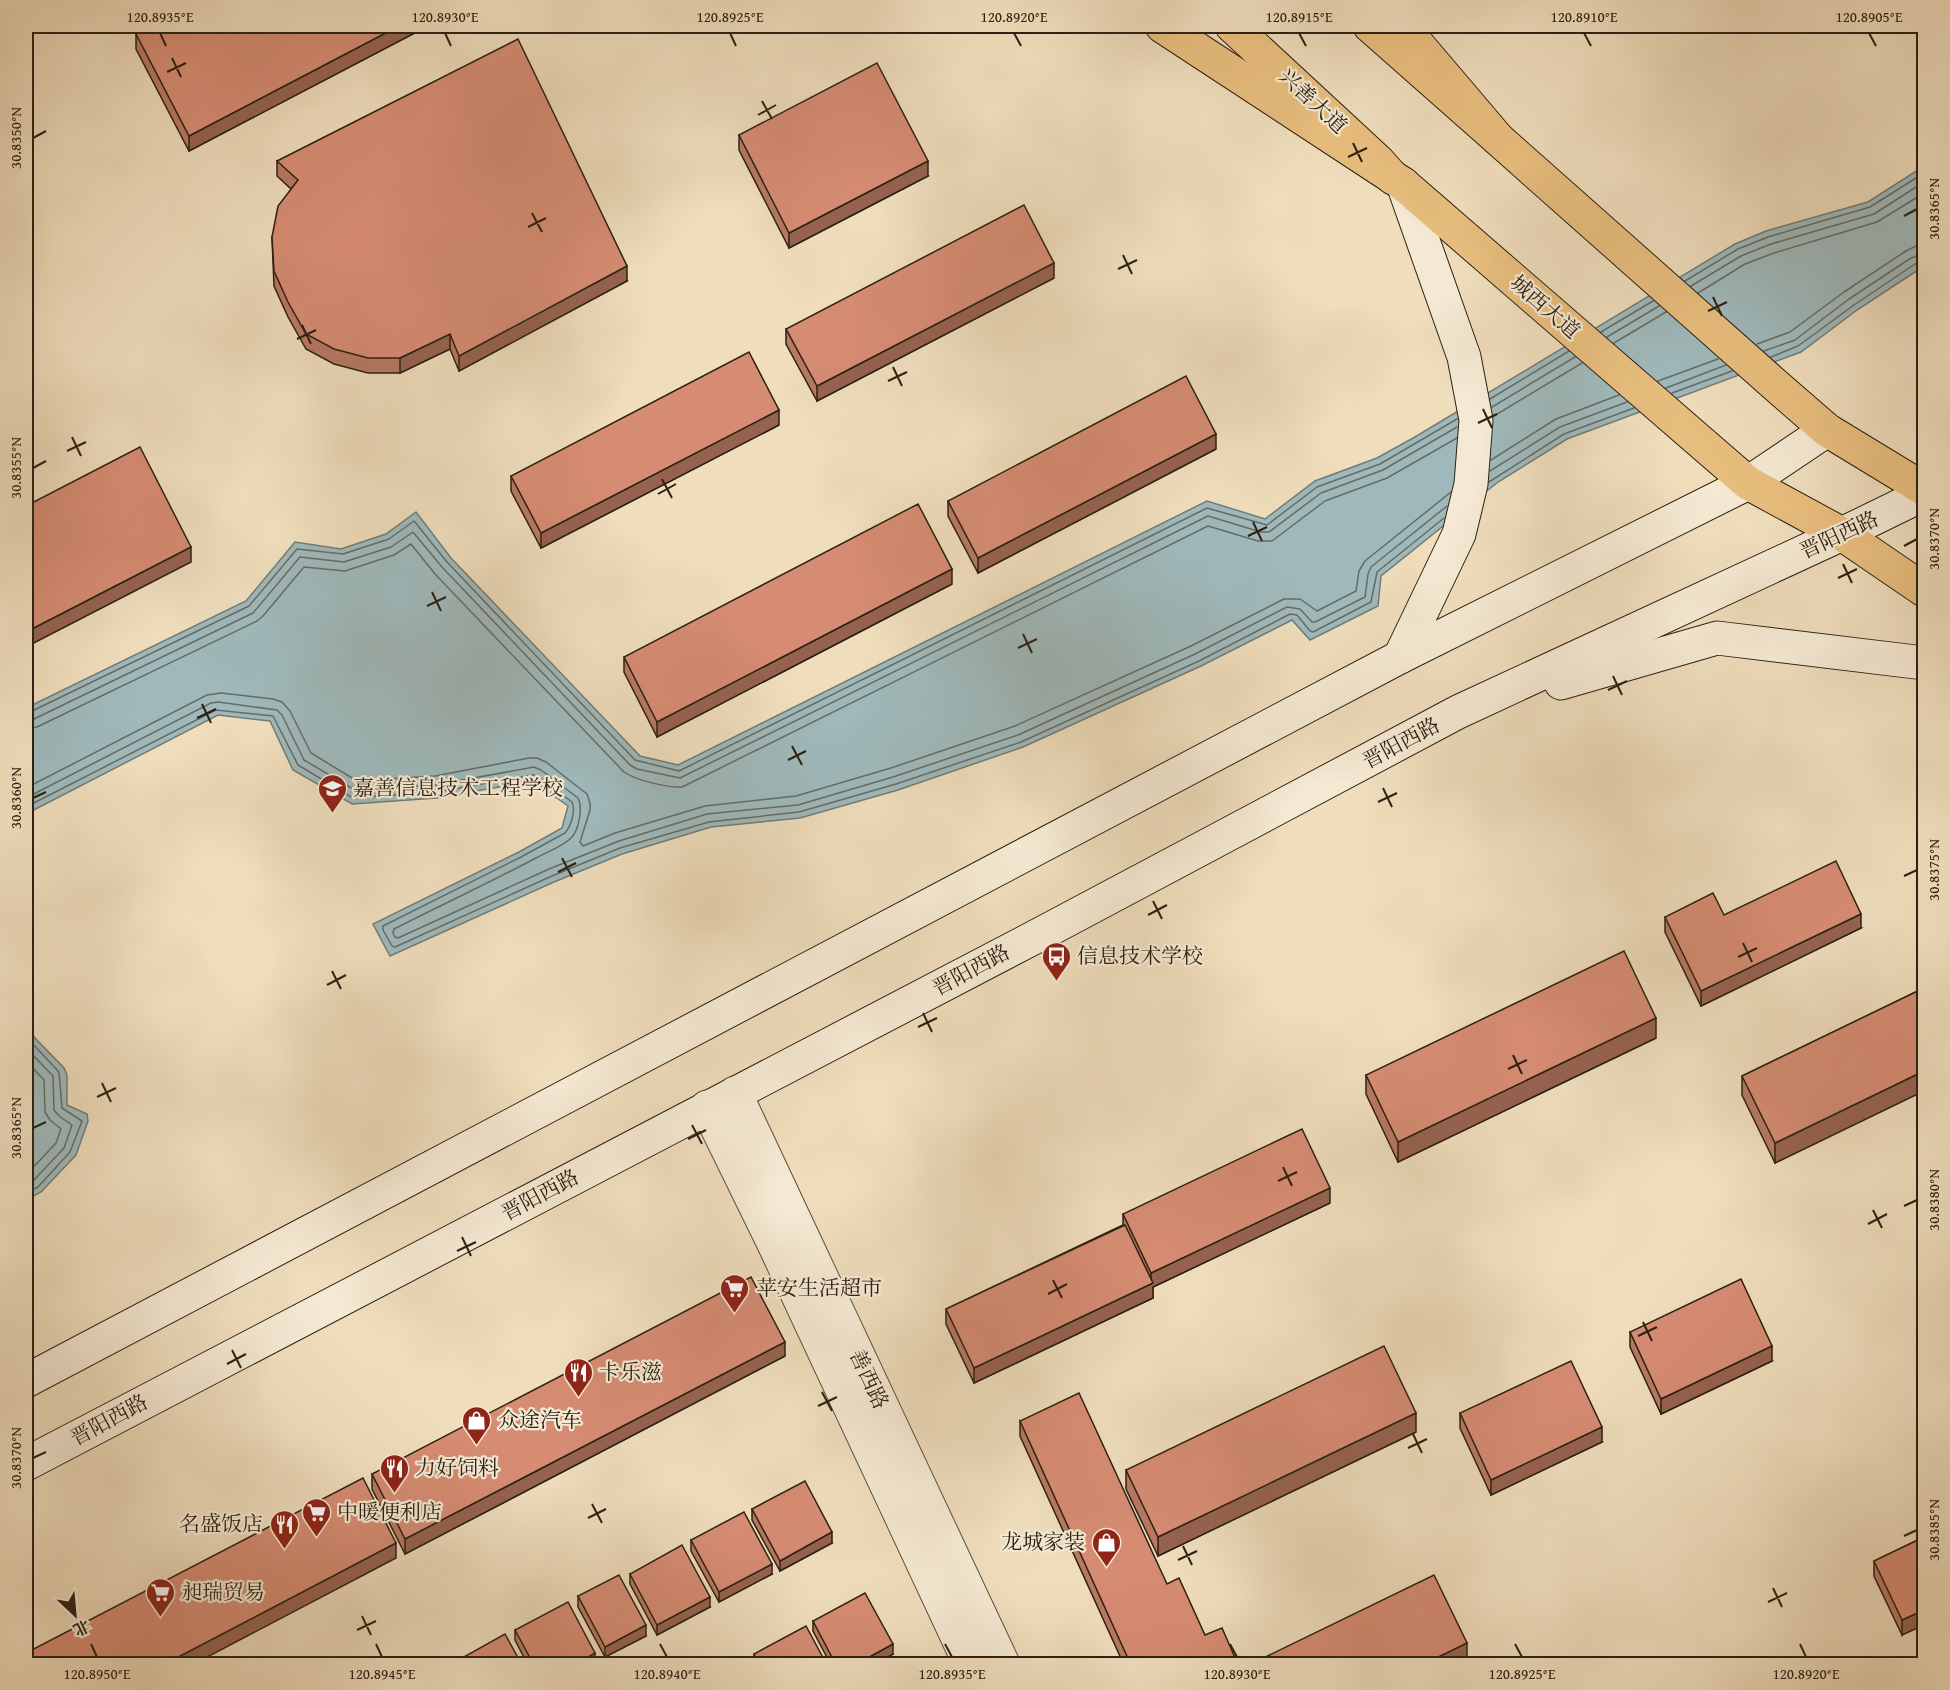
<svg xmlns="http://www.w3.org/2000/svg" width="1950" height="1690" font-family="'Gentium Book Plus','Noto Serif SC',serif">
<rect width="100%" height="100%" fill="#efddbc"/>
<filter id="stains"><feTurbulence type="fractalNoise" baseFrequency=".00333" numOctaves="4"/><feColorMatrix values="0 0 0 0 .2 0 0 0 0 .09 0 0 0 0 .02 0 0 0 .5 -.17"/></filter>
<radialGradient id="worn" r=".72"><stop offset=".6" stop-color="#630" stop-opacity="0"/><stop offset="1" stop-color="#630" stop-opacity=".3"/></radialGradient>
<!-- water -->
<g fill="#9fb9bb" stroke="#717c77" stroke-width="1.5">
<path d="M1924 166V267L1918 270 1857 310 1801 352 1567 439 1498 482 1381 576 1378 606 1310 640 1292 620 1201 666 1023 747 898 790 800 818 711 827 622 854 554 882 390 956 373 924 519 852 562 828 568 806 533 781 437 798 352 804 293 770 270 721 218 715 26 814V708L246 601 295 542 341 549 386 534 416 512 451 558 640 756 678 765 1207 501 1265 519 1315 481 1377 458 1415 437 1735 244 1766 231 1868 202Z"/>
<path d="M26 1011 34 1037 64 1068 67 1075V1105L87 1114 88 1121 76 1155 41 1192 26 1200Z"/>
</g>
<g fill="none" stroke-linecap="round" stroke-linejoin="round">
<!-- shore -->
<g stroke="#656c66" stroke-width="1.5">
<path d="M1685 281 1738 249 1768 237 1870 207 1924 173"/>
<path d="M1691 286 1741 256 1771 244 1874 214 1924 182"/>
<path d="M1698 293 1745 264 1774 253 1877 222 1924 193"/>
<path d="M1601 332 1653 301"/>
<path d="M1607 337 1659 306"/>
<path d="M1614 343 1666 312"/>
<path d="M1757 344 1790 332 1844 292 1906 251 1916 246 1924 245"/>
<path d="M1764 351 1795 340 1849 299 1911 258 1924 254"/>
<path d="M1771 357 1798 346 1854 305 1915 264 1924 262"/>
<path d="M1658 381 1718 359"/>
<path d="M1666 388 1726 365"/>
<path d="M1672 393 1732 371"/>
<path d="M1490 399 1569 351"/>
<path d="M1492 407 1575 357"/>
<path d="M1494 416 1582 363"/>
<path d="M1491 460 1556 419 1619 395"/>
<path d="M1490 471 1560 427 1627 402"/>
<path d="M1489 482 1564 434 1634 408"/>
<path d="M26 713 30 712 249 606 297 549 343 554 389 539 414 521 447 562 635 760 679 771 1207 508 1267 525 1317 487 1380 464 1457 419"/>
<path d="M26 720 34 719 253 613 300 557 344 562 391 547 413 532 442 567 630 765 637 769 680 778 1208 516 1261 532H1269L1321 493 1383 470 1457 427"/>
<path d="M26 729 37 727 257 621 263 616 304 567 345 571 394 555 411 544 435 574 624 772C635 780 668 788 682 787L1208 526 1258 541H1272L1325 501 1387 478 1457 438"/>
<path d="M26 788 207 695 221 693 273 699 282 702 290 711 311 753 357 781 435 776 529 758H537L546 762 587 794 590 803V810L580 842 583 846 615 833 705 806 796 796 891 768 1015 726 1191 646 1284 599H1300L1317 611 1356 591 1359 571 1365 561 1451 492"/>
<path d="M26 798 211 703 218 702 277 710 282 715 304 760 355 790 435 785 534 767 541 770 578 798C583 807 579 829 572 837 564 846 547 852 536 858 489 883 441 905 394 929L393 933 395 937 398 938 549 869 619 841 707 814 798 805 893 777 1018 735 1195 654 1287 607 1300 609 1312 622H1315L1365 597 1368 574 1371 567 1447 506"/>
<path d="M26 807 216 710 273 716 298 765 353 798 437 792 533 775 537 776 572 802C576 811 571 826 565 833L521 857 383 926V930L392 946 395 947 552 876 620 848 709 822 799 812 896 784 1021 742 1199 661 1290 614 1297 615 1310 631 1313 632 1371 602 1377 572 1444 518"/>
<path d="M26 1030 30 1041 59 1072 62 1108 82 1121 70 1152 38 1187 26 1193"/>
<path d="M26 1048 53 1076 54 1110 59 1116 72 1125 64 1148 33 1181 26 1185"/>
<path d="M26 1061 44 1080 45 1112 50 1120 61 1129 56 1143 26 1175"/>
</g>
<defs>
<g id="street">
<path d="M735 1093 1003 1664"/>
<path d="M707 1107 774 1244 970 1664"/>
</g>
<g id="secondary">
<path d="M1400 657 1459 534 1471 484 1476 420 1464 357 1403 184"/>
<path d="M1561 683 1717 638 1924 663"/>
<path d="M26 1381 1400 657 1748 483 1827 430"/>
<path d="M26 1464 1037 936 1458 712 1842 534 1924 494"/>
</g>
<g id="primary">
<path d="M1162 26 1403 184 1748 483 1842 534 1924 590"/>
<path d="M1402 26 1498 139 1773 383 1827 430 1924 489"/>
</g>
<g id="highway">
<path d="M1232 26 1378 161 1393 178"/>
<path d="M1370 26 1498 139"/>
</g>
</defs>
<!-- street casing -->
<use href="#street" stroke="#5c4f3c" stroke-width="35"/>
<!-- secondary casing -->
<use href="#secondary" stroke="#2b2012" stroke-width="35"/>
<!-- primary casing -->
<use href="#primary" stroke="#2b2012" stroke-width="35"/>
<!-- highway casing -->
<use href="#highway" stroke="#2b2012" stroke-width="35"/>
<!-- street -->
<use href="#street" stroke="#f5e9d3" stroke-width="33"/>
<!-- secondary -->
<use href="#secondary" stroke="#f5e9d3" stroke-width="33"/>
<!-- primary -->
<use href="#primary" stroke="#e8be7e" stroke-width="33"/>
<!-- highway -->
<use href="#highway" stroke="#e8be7e" stroke-width="33"/>
</g>
<!-- wall -->
<g fill="#b87863" stroke="#2b2012" stroke-width="1.5">
<path d="M428 26 189 151 136 49V34Z"/>
<path d="M739 135 928 176 789 248 739 150Z"/>
<path d="M277 161 627 281 459 371 450 349 400 373H368L334 364 306 349 288 317 274 286 272 237 291 189 277 176Z"/>
<path d="M1054 278 817 401 786 344V329Z"/>
<path d="M779 425 541 548 511 491V476Z"/>
<path d="M1216 449 978 573 948 516V501Z"/>
<path d="M952 584 657 737 624 672V657Z"/>
<path d="M1724 915 1861 928 1701 1006 1665 932V917Z"/>
<path d="M1924 988 1775 1163 1742 1095V1076Z"/>
<path d="M1656 1038 1398 1162 1366 1094V1075Z"/>
<path d="M1330 1203 1153 1287V1298L974 1383 946 1324V1309L1123 1225V1214Z"/>
<path d="M1630 1332 1772 1361 1661 1414 1630 1347Z"/>
<path d="M785 1356 405 1554 372 1489V1474Z"/>
<path d="M1460 1413 1602 1442 1491 1495 1460 1428Z"/>
<path d="M1020 1421 1167 1584 1205 1635 1236 1665H1124L1020 1436Z"/>
<path d="M1416 1432 1158 1556 1126 1489V1470Z"/>
<path d="M752 1509 832 1543 780 1571 752 1520Z"/>
<path d="M1924 1537 1902 1635 1874 1576V1561Z"/>
<path d="M691 1540 772 1574 719 1602 691 1551Z"/>
<path d="M630 1574 710 1607 657 1635 630 1584Z"/>
<path d="M578 1596 646 1636 605 1657 578 1607Z"/>
<path d="M813 1621 893 1654 874 1665H831L813 1631Z"/>
<path d="M515 1630 595 1664 593 1665H528L515 1640Z"/>
<path d="M754 1654 827 1665H754Z"/>
</g>
<!-- shaded-wall -->
<g fill="#966250" stroke="#2b2012" stroke-width="1.5">
<path d="M399 26H428L189 151V136Z"/>
<path d="M928 161V176L789 248V233Z"/>
<path d="M1054 263V278L817 401V386Z"/>
<path d="M627 266V281L459 371V356Z"/>
<path d="M450 334V349L400 373V358Z"/>
<path d="M779 410V425L541 548V533Z"/>
<path d="M1216 434V449L978 573V558Z"/>
<path d="M191 547V562L26 647V632Z"/>
<path d="M952 569V584L657 737V722Z"/>
<path d="M1861 914V928L1701 1006V991Z"/>
<path d="M1656 1018V1038L1398 1162V1142Z"/>
<path d="M1924 1071V1091L1775 1163V1143Z"/>
<path d="M1330 1188V1203L1153 1287V1298L974 1383V1368L1151 1284V1273Z"/>
<path d="M785 1342V1356L405 1554V1539Z"/>
<path d="M1772 1346V1361L1661 1414V1399Z"/>
<path d="M1416 1413V1432L1158 1556V1537Z"/>
<path d="M1602 1427V1442L1491 1495V1480Z"/>
<path d="M832 1532V1543L780 1571V1561Z"/>
<path d="M396 1543V1558L192 1665H163Z"/>
<path d="M772 1564V1574L719 1602V1592Z"/>
<path d="M710 1597V1607L657 1635V1625Z"/>
<path d="M1924 1610V1625L1902 1635V1620Z"/>
<path d="M646 1625V1636L605 1657V1647Z"/>
<path d="M1467 1643V1662L1462 1665H1422Z"/>
<path d="M893 1644V1654L874 1665H855Z"/>
<path d="M595 1653V1664L593 1665H575Z"/>
<path d="M1236 1660V1665H1227Z"/>
</g>
<!-- building -->
<g fill="#d68c73" stroke="#2b2012" stroke-width="1.5">
<path d="M152 26H399L189 136 136 34Z"/>
<path d="M518 39 627 266 459 356 450 334 400 358H368L334 349 306 334 288 302 274 271 272 237 278 206 298 180 277 161Z"/>
<path d="M877 63 928 161 789 233 739 135Z"/>
<path d="M1024 205 1054 263 817 386 786 329Z"/>
<path d="M749 352 779 410 541 533 511 476Z"/>
<path d="M1186 376 1216 434 978 558 948 501Z"/>
<path d="M140 447 191 547 26 632V506Z"/>
<path d="M918 504 952 569 657 722 624 657Z"/>
<path d="M1836 861 1861 914 1701 991 1665 917 1713 893 1724 915Z"/>
<path d="M1624 951 1656 1018 1398 1142 1366 1075Z"/>
<path d="M1924 988V1071L1775 1143 1742 1076Z"/>
<path d="M1302 1129 1330 1188 1151 1273 1123 1214Z"/>
<path d="M1125 1225 1153 1283 974 1368 946 1309Z"/>
<path d="M751 1277 785 1342 405 1539 372 1474Z"/>
<path d="M1741 1279 1772 1346 1661 1399 1630 1332Z"/>
<path d="M1384 1346 1416 1413 1158 1537 1126 1470Z"/>
<path d="M1571 1361 1602 1427 1491 1480 1460 1413Z"/>
<path d="M1079 1393 1167 1584 1179 1578 1205 1635 1222 1628 1236 1660 1227 1665H1131L1020 1421Z"/>
<path d="M363 1478 396 1543 163 1665H26V1653Z"/>
<path d="M805 1481 832 1532 780 1561 752 1509Z"/>
<path d="M744 1512 772 1564 719 1592 691 1540Z"/>
<path d="M1924 1537V1610L1902 1620 1874 1561Z"/>
<path d="M682 1545 710 1597 657 1625 630 1574Z"/>
<path d="M619 1575 646 1625 605 1647 578 1596Z"/>
<path d="M1434 1575 1467 1643 1422 1665H1249Z"/>
<path d="M865 1593 893 1644 855 1665H836L813 1621Z"/>
<path d="M568 1602 595 1653 575 1665H534L515 1630Z"/>
<path d="M806 1626 827 1665H759L754 1654Z"/>
<path d="M505 1634 522 1665H454L453 1663Z"/>
<path d="M744 1660 746 1665H736Z"/>
</g>
<!-- ticks -->
<path fill="none" stroke="#2b2012" stroke-width="2" d="M160 33 166 46M445 33 451 46M730 33 736 46M1014 33 1021 46M1299 33 1306 46M1584 33 1591 46M1869 33 1876 46M172 58 181 77M167 72 186 63M762 101 772 119M758 115 776 105M33 138 46 131M1353 143 1362 162M1348 157 1367 148M532 213 542 232M1904 216 1917 209M528 227 546 218M1123 255 1132 274M1118 269 1137 260M1713 297 1722 316M1708 311 1727 302M302 325 311 344M297 339 316 330M893 367 902 386M888 381 907 372M1483 409 1492 428M1478 423 1497 414M72 437 81 456M67 451 86 442M33 468 46 461M662 479 672 498M658 494 676 484M1253 522 1262 541M1248 536 1267 527M1904 546 1917 539M1843 564 1852 583M1838 578 1857 569M432 592 441 611M427 606 446 597M1023 634 1032 653M1018 648 1037 639M1613 676 1622 695M1608 690 1627 681M202 704 211 723M197 718 216 709M792 746 802 765M788 760 806 751M1383 788 1392 807M33 798 46 792M1378 802 1397 793M562 858 572 877M558 872 576 863M1904 876 1917 870M1153 901 1162 919M1148 915 1167 905M1743 943 1752 962M1738 957 1757 948M332 971 341 989M327 985 346 975M923 1013 932 1032M918 1027 937 1018M1513 1055 1522 1074M1508 1069 1527 1060M102 1083 111 1102M97 1097 116 1088M692 1125 702 1144M33 1128 46 1122M688 1139 706 1130M1283 1167 1292 1186M1278 1181 1297 1172M1904 1206 1917 1200M1873 1210 1882 1228M1868 1224 1887 1214M462 1237 471 1256M457 1251 476 1242M1053 1280 1062 1298M1048 1294 1067 1284M1643 1322 1652 1341M1638 1336 1657 1327M232 1350 241 1368M227 1364 246 1354M822 1392 832 1411M818 1406 837 1397M1413 1434 1422 1453M1408 1448 1427 1439M33 1458 46 1452M592 1504 602 1523M588 1518 606 1509M1904 1536 1917 1530M1183 1546 1192 1565M1178 1560 1197 1551M1773 1588 1782 1607M1768 1602 1787 1593M362 1616 371 1635M357 1630 376 1621M91 1644 97 1657M376 1644 382 1657M660 1644 667 1657M945 1644 952 1657M1230 1644 1237 1657M1515 1644 1522 1657M1800 1644 1806 1657"/>
<!-- icons -->
<defs>
<symbol id="school-pin" viewBox="-11 -11 22 30"><path d="M0 17L-7.5 6A9.5 9.5 0 1 1 7.5 6Z" fill="#8f2418" stroke="#f5e9d3"/><path d="M0-5L7-2L0 1L-7-2ZM-4 1L0 2.5L4 1V4Q0 6-4 4Z" fill="#fff"/></symbol>
<symbol id="bus-pin" viewBox="-11 -11 22 30"><path d="M0 17L-7.5 6A9.5 9.5 0 1 1 7.5 6Z" fill="#8f2418" stroke="#f5e9d3"/><path d="M-5-6H5V4H4V6H2V4H-2V6H-4V4H-5ZM-3.5-4V0h7V-4ZM-3.5 1.2v1.5H-2V1.2ZM2 1.2v1.5H3.5V1.2Z" fill="#fff"/></symbol>
<symbol id="supermarket-pin" viewBox="-11 -11 22 30"><path d="M0 17L-7.5 6A9.5 9.5 0 1 1 7.5 6Z" fill="#8f2418" stroke="#f5e9d3"/><path d="M-6-5.5h2.5l.6 2H6L4.5 2H-2.5L-4.4-4H-6ZM-1.5 3.2a1.3 1.3 0 1 0 .1 0ZM3 3.2a1.3 1.3 0 1 0 .1 0Z" fill="#fff"/></symbol>
<symbol id="restaurant-pin" viewBox="-11 -11 22 30"><path d="M0 17L-7.5 6A9.5 9.5 0 1 1 7.5 6Z" fill="#8f2418" stroke="#f5e9d3"/><path d="M-5-6h1v4h1v-4h1v4h1v-4h1v5L-1.5 .5V6h-2V.5L-5-1ZM5-6V6H3V1.5H1.5Q1.5-4 5-6Z" fill="#fff"/></symbol>
<symbol id="shop-pin" viewBox="-11 -11 22 30"><path d="M0 17L-7.5 6A9.5 9.5 0 1 1 7.5 6Z" fill="#8f2418" stroke="#f5e9d3"/><path d="M-5-2.5h2.3a2.7 3.5 0 0 1 5.4 0H5L5.5 6h-11ZM-1.5-2.5h3a1.5 2.3 0 0 0-3 0Z" fill="#fff"/></symbol>
</defs>
<g fill-rule="evenodd">
<use href="#school-pin" x="316" y="772" width="33" height="45"/>
<use href="#bus-pin" x="1040" y="940" width="33" height="45"/>
<use href="#supermarket-pin" x="718" y="1272" width="33" height="45"/>
<use href="#restaurant-pin" x="562" y="1356" width="33" height="45"/>
<use href="#shop-pin" x="460" y="1404" width="33" height="45"/>
<use href="#restaurant-pin" x="378" y="1452" width="33" height="45"/>
<use href="#supermarket-pin" x="300" y="1496" width="33" height="45"/>
<use href="#restaurant-pin" x="268" y="1508" width="33" height="45"/>
<use href="#shop-pin" x="1090" y="1526" width="33" height="45"/>
<use href="#supermarket-pin" x="144" y="1576" width="33" height="45"/>
</g>
<g text-anchor="middle" stroke-width="4.5" stroke-linejoin="round" paint-order="stroke">
<!-- street labels -->
<g font-size="21" fill="#2b2012" stroke="#f5e9d3">
<text transform="translate(1313 101) rotate(43)" y="7">兴善大道</text>
<text transform="translate(1545 307) rotate(41)" y="7">城西大道</text>
<text transform="translate(1839 535) rotate(-25)" y="7">晋阳西路</text>
<text transform="translate(1401 743) rotate(-28)" y="7">晋阳西路</text>
<text transform="translate(971 970) rotate(-28)" y="7">晋阳西路</text>
<text transform="translate(540 1195) rotate(-28)" y="7">晋阳西路</text>
<text transform="translate(869 1379) rotate(65)" y="7">善西路</text>
<text transform="translate(109 1420) rotate(-28)" y="7">晋阳西路</text>
</g>
<!-- poi labels -->
<g font-size="21" fill="#2b2012" stroke="#f5e9d3" text-anchor="start">
<text x="353" y="795">嘉善信息技术工程学校</text>
<text x="1077" y="963">信息技术学校</text>
<text x="756" y="1295">苹安生活超市</text>
<text x="599" y="1379">卡乐滋</text>
<text x="498" y="1427">众途汽车</text>
<text x="415" y="1475">力好饲料</text>
<text x="337" y="1519">中暖便利店</text>
<text x="263" y="1531" text-anchor="end">名盛饭店</text>
<text x="1085" y="1549" text-anchor="end">龙城家装</text>
<text x="181" y="1599">昶瑞贸易</text>
</g>
</g>
<!-- margin -->
<rect width="1950" height="1690" fill="none" stroke="#efddbc" stroke-width="66"/>
<!-- north arrow -->
<g transform="translate(75 1615) rotate(154)" stroke="#f5e9d3" stroke-width="4.5" paint-order="stroke">
<path d="M0-4.5L10 22L0 15L-10 22Z" fill="#2b2012"/>
<text y="-9" font-size="16" font-weight="bold" text-anchor="middle" fill="#2b2012">北</text>
</g>
<rect x="33" y="33" width="1884" height="1624" fill="none" stroke="#2b2012" stroke-width="2"/>
<g font-size="15" text-anchor="middle" fill="#2b2012">
<text x="160" y="22">120.8935°E</text>
<text x="445" y="22">120.8930°E</text>
<text x="730" y="22">120.8925°E</text>
<text x="1014" y="22">120.8920°E</text>
<text x="1299" y="22">120.8915°E</text>
<text x="1584" y="22">120.8910°E</text>
<text x="1869" y="22">120.8905°E</text>
<text transform="translate(16 138) rotate(-90)" y="5">30.8350°N</text>
<text transform="translate(1934 209) rotate(-90)" y="5">30.8365°N</text>
<text transform="translate(16 468) rotate(-90)" y="5">30.8355°N</text>
<text transform="translate(1934 539) rotate(-90)" y="5">30.8370°N</text>
<text transform="translate(16 798) rotate(-90)" y="5">30.8360°N</text>
<text transform="translate(1934 870) rotate(-90)" y="5">30.8375°N</text>
<text transform="translate(16 1128) rotate(-90)" y="5">30.8365°N</text>
<text transform="translate(1934 1200) rotate(-90)" y="5">30.8380°N</text>
<text transform="translate(16 1458) rotate(-90)" y="5">30.8370°N</text>
<text transform="translate(1934 1530) rotate(-90)" y="5">30.8385°N</text>
<text x="97" y="1679">120.8950°E</text>
<text x="382" y="1679">120.8945°E</text>
<text x="667" y="1679">120.8940°E</text>
<text x="952" y="1679">120.8935°E</text>
<text x="1237" y="1679">120.8930°E</text>
<text x="1522" y="1679">120.8925°E</text>
<text x="1806" y="1679">120.8920°E</text>
</g>
<rect width="100%" height="100%" filter="url(#stains)"/>
<rect width="100%" height="100%" fill="url(#worn)"/>
</svg>
